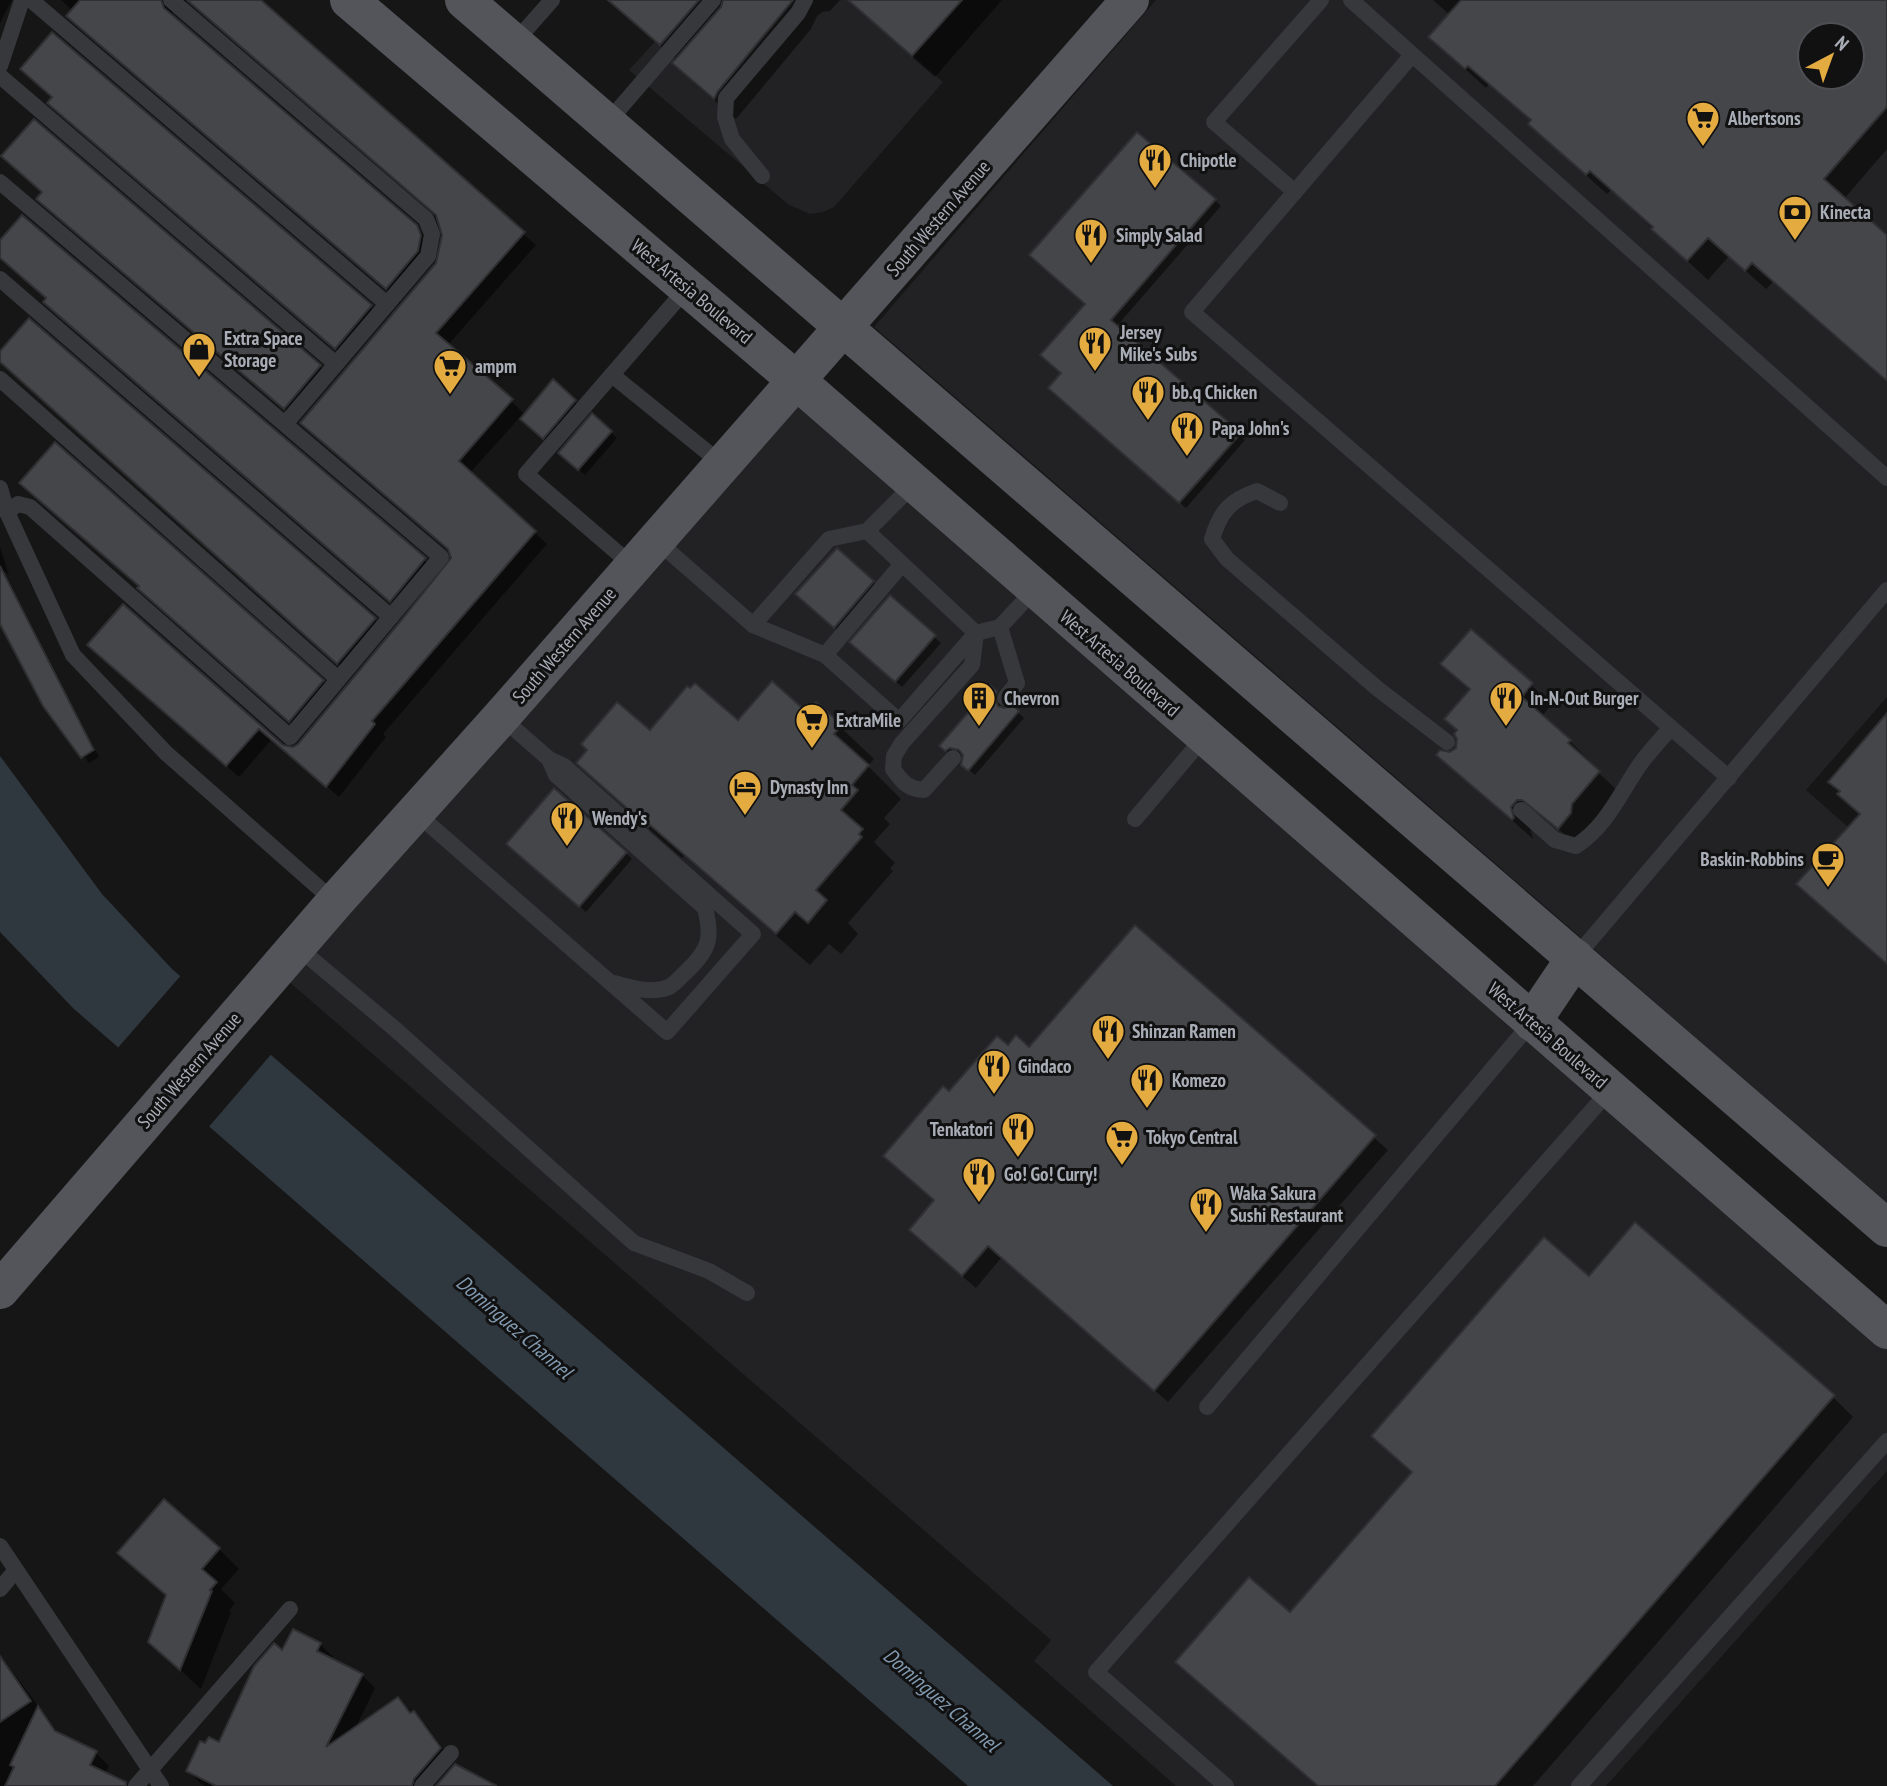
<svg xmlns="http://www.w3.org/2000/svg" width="1887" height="1786" font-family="'PT Sans Narrow',sans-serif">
<rect width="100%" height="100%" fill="#161617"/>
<!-- built -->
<g fill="#222224" fill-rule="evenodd">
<path d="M693 0H849L943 82 834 207 823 212 810 214 789 205 629 70Z"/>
<path d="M1156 0H1887V697L1806 790 1887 861V1205L1540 902 874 327ZM1810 35H1852V77H1810Z"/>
<path d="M798 396 1887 1342V1471L1606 1786H1176L1034 1661 1051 1640 287 980Z"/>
</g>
<!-- water -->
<path fill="#30383f" d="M0 756 102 894 172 969 1113 1786H968L74 1009 0 932Z"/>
<!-- pier -->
<path fill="#161617" d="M183 973 274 1051 207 1129 116 1050Z"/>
<!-- shadow -->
<g fill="#0007" fill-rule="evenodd">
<path d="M0 0H12L0 23Z"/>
<path d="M61 0H258L536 245 448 345 526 415 554 382 581 407 550 444 520 417 470 473 547 544 383 734 386 737 339 797 272 739 239 777 101 656 124 606 282 746 289 749 299 745 453 560 450 551 314 435 438 264 444 230 436 213 192 4 185 1 175 4 172 12 175 19 429 239 399 300 80 28 73 11Z"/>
<path d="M608 0H840L830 11 822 12 817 16 811 29 736 119 696 85 675 63 677 61Z"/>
<path d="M847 0H1002L935 77Z"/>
<path d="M1433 0H1887V149L1844 199 1887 237V382L1773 282 1766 289 1729 256 1708 280 1611 190 1607 194 1551 144 1532 122 1489 84 1486 88 1430 37 1450 15ZM1810 35H1852V77H1810Z"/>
<path d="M52 34 377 313 342 354 56 109Z"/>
<path d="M34 121 326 372 291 414 44 205Z"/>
<path d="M1215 200 1221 206 1116 327 1245 440 1186 508 1056 394 1087 304Z"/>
<path d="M22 217 431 566 397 607 51 308 48 298 0 257V243Z"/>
<path d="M29 320 381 625 344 669 0 360V354Z"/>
<path d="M592 416 617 438 585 475 567 458Z"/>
<path d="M0 547 9 575 4 571 99 757 89 763 44 705 0 621Z"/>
<path d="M873 582 879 588 841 633 803 600Z"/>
<path d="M146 594 323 682 329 688 296 727Z"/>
<path d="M890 597 941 643 902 687 858 648Z"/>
<path d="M1471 632 1552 704 1542 716 1570 741 1590 761 1588 763 1619 792 1579 847 1550 822 1539 819 1530 828 1533 839 1439 755 1451 754 1457 749 1471 691 1443 664Z"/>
<path d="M991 688 1002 699 1000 704 1002 709 1012 707 1024 718 975 775 963 764 965 755 957 753 953 756 941 746Z"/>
<path d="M816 704 874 759 868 766 901 799 884 818 890 824 874 842 895 863 890 868 893 871 848 923 858 934 841 954 829 944 810 965 684 856 682 858 611 795 579 763 650 732 807 714Z"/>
<path d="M514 850 626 853 632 859 586 912Z"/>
<path d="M1135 927 1388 1150 1168 1402 1002 1257 976 1288 924 1243 936 1201 949 1094 1030 1049Z"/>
<path d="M1589 1278 1833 1397 1853 1417 1533 1786H1317L1177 1662 1290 1615Z"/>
<path d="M219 1549 239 1569 221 1589 235 1603 229 1611 231 1612 201 1689 150 1642 167 1597 120 1553Z"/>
<path d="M320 1644 333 1657 332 1660 362 1675 375 1688 355 1729 398 1699 427 1726 448 1755 442 1762 448 1768 433 1786H206L201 1784 188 1770 219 1744 283 1653Z"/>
<path d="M0 1655 60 1735 96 1753 109 1766 105 1774 117 1786H0Z"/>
</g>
<!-- building -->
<g fill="#45464a" stroke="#303033" stroke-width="2" fill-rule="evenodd">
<path d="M80 0H161L164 8 417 225 421 235 418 251 386 289 66 16Z"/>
<path d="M187 0H261L525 232 436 333 513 399 459 461 536 531 372 721 375 724 326 787 259 729 226 766 87 645 123 604 283 745 293 747 298 744 399 623 451 558 448 549 300 423 436 263 442 235 436 215Z"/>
<path d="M608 0H699L660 45Z"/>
<path d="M723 0H793L718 91 714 99 672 63 721 7Z"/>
<path d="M848 0H962L912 56Z"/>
<path d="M1461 0H1887V107L1824 179 1887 235V381L1752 263 1745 271 1708 238 1687 261 1651 229 1653 227 1590 171 1586 175 1528 124 1531 120 1468 66 1465 69 1428 37ZM1810 35H1852V77H1810Z"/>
<path d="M52 32 372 305 335 349 47 103 52 97 20 69Z"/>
<path d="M34 119 321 365 284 409 36 199 42 192 1 156Z"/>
<path d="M1137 132 1216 199 1111 320 1241 433 1179 503 1048 388 1061 373 1040 355 1085 304 1029 255Z"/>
<path d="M22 215 426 558 390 602 43 302 46 298 0 258V240Z"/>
<path d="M29 318 376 618 337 664 0 362V351Z"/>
<path d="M553 379 576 400 543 439 520 419Z"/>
<path d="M592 413 612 431 578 470 558 453Z"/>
<path d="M55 442 324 680 289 722 137 588 139 586 19 483Z"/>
<path d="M837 548 874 581 834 628 795 594Z"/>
<path d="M0 566 94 750 81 758 43 706 0 624Z"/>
<path d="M890 595 936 635 895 682 849 642Z"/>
<path d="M1471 629 1533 683 1522 697 1571 740 1568 743 1600 771 1572 804 1571 813 1558 829 1522 800H1517L1511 807 1514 818 1512 820 1436 755 1440 750 1450 752 1456 748 1457 739 1454 734 1457 730 1444 719 1470 689 1440 664Z"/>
<path d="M772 681 807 712 816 702 842 725 834 734 869 765 852 785 858 790 841 810 863 829 859 834 862 837 816 890 827 900 808 923 795 912 776 934 650 825 648 827 576 763 587 750 581 744 617 702 650 730 687 686 690 688 695 683 738 720Z"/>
<path d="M991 686 997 691 995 697 998 706 1004 708 1013 705 1019 711 968 771 961 765 963 755 959 750 950 748 945 751 939 746Z"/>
<path d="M1887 713V964L1796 884 1860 814 1837 794 1840 791 1828 782Z"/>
<path d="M554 788 627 852 579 907 506 844Z"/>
<path d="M1135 925 1376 1135 1154 1391 988 1246 962 1276 909 1230 934 1200 883 1156 943 1086 949 1091 997 1036 1008 1045 1016 1035 1029 1047Z"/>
<path d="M1635 1222 1835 1395 1495 1786H1318L1175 1662 1249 1577 1290 1612 1412 1472 1371 1436 1544 1237 1589 1276Z"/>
<path d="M164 1499 220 1548 202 1569 217 1582 210 1590 212 1591 180 1670 148 1642 166 1595 117 1553Z"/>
<path d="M293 1629 321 1643 317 1651 363 1674 326 1747 398 1697 410 1713 414 1711 441 1748 414 1779 412 1786H216L186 1771 200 1741 205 1743 209 1737 219 1742 254 1666 274 1643 282 1650Z"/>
<path d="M0 1656 31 1701 0 1722Z"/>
<path d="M38 1706 55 1731 97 1751 90 1765 126 1782V1786H5L14 1767 10 1765Z"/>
<path d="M455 1764 497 1786H436Z"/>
</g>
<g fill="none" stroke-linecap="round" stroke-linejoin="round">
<!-- service -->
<g stroke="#37383c" stroke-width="16">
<path d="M31 0 387 304"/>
<path d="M171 0 426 219 432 234 428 256 285 424"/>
<path d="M1351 0 1887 478"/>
<path d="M514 43 552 0"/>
<path d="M1412 55 1192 312 1729 778"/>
<path d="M0 66 22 0"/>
<path d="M0 76 336 364"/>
<path d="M607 123 713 0"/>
<path d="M762 176 732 139 725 117 726 98 798 13 805 0"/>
<path d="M0 182 441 557 290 737 30 507 18 504 7 512"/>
<path d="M1295 192 1214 122 1321 0"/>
<path d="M0 279 391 617"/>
<path d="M612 375 722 464"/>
<path d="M0 379 338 679"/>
<path d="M0 488 7 512 73 655 166 753 335 902"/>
<path d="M1280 503 1257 491C1230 500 1220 512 1212 539L1227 559 1378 689 1447 742"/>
<path d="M867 531 976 633 972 665 902 743 894 756 893 769C902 782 908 789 924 790L953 758"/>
<path d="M656 540 753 625 825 655 899 721 976 633 1000 627 1035 589"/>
<path d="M633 566 526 474 687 288"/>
<path d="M753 625 829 539 867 531 915 483"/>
<path d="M1000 627 1017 683 1005 698"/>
<path d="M825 655 902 564"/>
<path d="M549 759 556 775 705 908C713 939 709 950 686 972 681 976 675 984 669 987 652 994 631 988 614 983"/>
<path d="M1521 810 1555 840 1576 846C1607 826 1620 793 1641 763 1650 751 1660 740 1670 729"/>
<path d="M415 812 667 1032 753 934 564 766 549 759 501 717"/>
<path d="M1135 819 1205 736"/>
<path d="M296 946 395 1029 634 1243 709 1271 747 1293"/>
<path d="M1575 958 1887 590"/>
<path d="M1207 1407 1532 1022"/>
<path d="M0 1546 161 1786"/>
<path d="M0 1589 16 1570"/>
<path d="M136 1786 290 1609"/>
<path d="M422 1786 451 1753"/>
<path d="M1226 1786 1096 1672 1610 1090"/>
<path d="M1579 1786 1887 1441"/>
</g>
<!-- primary -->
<g stroke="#53555b" stroke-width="38">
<path d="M349 0 796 380 1887 1330"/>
<path d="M464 0 1887 1228"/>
<path d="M1532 1022 1575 958"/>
<path d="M0 1290 335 902 501 717 1130 0"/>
</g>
</g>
<!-- icons -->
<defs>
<symbol id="supermarket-pin" viewBox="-11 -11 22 30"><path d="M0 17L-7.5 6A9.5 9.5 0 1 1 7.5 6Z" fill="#e4ab40" stroke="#111112"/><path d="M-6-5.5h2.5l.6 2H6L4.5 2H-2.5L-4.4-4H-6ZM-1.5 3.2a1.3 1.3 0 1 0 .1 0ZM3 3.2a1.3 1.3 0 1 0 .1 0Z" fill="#111"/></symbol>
<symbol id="restaurant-pin" viewBox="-11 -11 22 30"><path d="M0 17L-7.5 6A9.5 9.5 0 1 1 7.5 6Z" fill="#e4ab40" stroke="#111112"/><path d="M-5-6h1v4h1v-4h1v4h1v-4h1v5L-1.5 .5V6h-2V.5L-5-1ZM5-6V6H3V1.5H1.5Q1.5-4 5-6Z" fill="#111"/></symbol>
<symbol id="bank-pin" viewBox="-11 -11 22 30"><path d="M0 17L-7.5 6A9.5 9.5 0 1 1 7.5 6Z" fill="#e4ab40" stroke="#111112"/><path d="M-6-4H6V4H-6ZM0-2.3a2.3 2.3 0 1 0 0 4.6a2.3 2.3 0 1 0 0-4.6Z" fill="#111"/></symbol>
<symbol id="shop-pin" viewBox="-11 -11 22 30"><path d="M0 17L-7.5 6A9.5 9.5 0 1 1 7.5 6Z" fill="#e4ab40" stroke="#111112"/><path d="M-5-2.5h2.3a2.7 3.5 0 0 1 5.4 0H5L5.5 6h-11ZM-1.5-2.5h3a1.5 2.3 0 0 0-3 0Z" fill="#111"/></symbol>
<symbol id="building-pin" viewBox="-11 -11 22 30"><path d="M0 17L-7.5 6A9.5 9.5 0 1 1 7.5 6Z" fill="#e4ab40" stroke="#111112"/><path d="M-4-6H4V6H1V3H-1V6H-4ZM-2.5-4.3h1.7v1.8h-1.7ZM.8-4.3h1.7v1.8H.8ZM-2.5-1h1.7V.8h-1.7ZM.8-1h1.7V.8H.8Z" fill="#111"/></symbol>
<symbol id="hotel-pin" viewBox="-11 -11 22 30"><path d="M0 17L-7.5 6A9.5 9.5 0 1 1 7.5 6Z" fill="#e4ab40" stroke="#111112"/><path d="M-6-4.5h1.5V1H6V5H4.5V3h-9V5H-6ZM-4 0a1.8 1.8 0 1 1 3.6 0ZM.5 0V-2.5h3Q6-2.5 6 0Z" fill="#111"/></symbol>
<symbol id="cafe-pin" viewBox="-11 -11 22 30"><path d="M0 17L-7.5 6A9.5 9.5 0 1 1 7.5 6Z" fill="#e4ab40" stroke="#111112"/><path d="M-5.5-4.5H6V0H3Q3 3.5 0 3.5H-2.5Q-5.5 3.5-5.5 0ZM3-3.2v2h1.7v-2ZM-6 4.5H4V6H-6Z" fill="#111"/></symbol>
</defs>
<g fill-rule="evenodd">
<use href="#supermarket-pin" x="1684" y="99" width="38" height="52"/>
<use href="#restaurant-pin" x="1136" y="141" width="38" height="52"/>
<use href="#bank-pin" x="1776" y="193" width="38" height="52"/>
<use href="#restaurant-pin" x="1072" y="216" width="38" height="52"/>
<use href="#restaurant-pin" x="1076" y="324" width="38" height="52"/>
<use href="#shop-pin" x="180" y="330" width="38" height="52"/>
<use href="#supermarket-pin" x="431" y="347" width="38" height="52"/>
<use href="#restaurant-pin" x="1129" y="373" width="38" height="52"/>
<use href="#restaurant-pin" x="1168" y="409" width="38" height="52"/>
<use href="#building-pin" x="960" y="679" width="38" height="52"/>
<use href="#restaurant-pin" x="1487" y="679" width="38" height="52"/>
<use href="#supermarket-pin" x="793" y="701" width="38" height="52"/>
<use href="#hotel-pin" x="726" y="768" width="38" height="52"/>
<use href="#restaurant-pin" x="548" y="799" width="38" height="52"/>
<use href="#cafe-pin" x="1809" y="840" width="38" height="52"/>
<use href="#restaurant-pin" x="1089" y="1012" width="38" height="52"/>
<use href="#restaurant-pin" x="975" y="1047" width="38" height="52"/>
<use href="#restaurant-pin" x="1128" y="1061" width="38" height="52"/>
<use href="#restaurant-pin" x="999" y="1110" width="38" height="52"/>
<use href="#supermarket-pin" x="1103" y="1118" width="38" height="52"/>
<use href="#restaurant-pin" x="960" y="1155" width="38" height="52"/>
<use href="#restaurant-pin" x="1187" y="1185" width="38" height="52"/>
</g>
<g text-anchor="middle" stroke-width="6" stroke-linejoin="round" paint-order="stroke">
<!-- poi labels -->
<g font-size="19" font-weight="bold" fill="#a8adb6" stroke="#111112" text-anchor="start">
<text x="1728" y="125">Albertsons</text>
<text x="1180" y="167">Chipotle</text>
<text x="1820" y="219">Kinecta</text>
<text x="1116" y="242">Simply Salad</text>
<text x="1120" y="339">Jersey<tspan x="1120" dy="22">Mike's Subs</tspan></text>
<text x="224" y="345">Extra Space<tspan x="224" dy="22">Storage</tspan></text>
<text x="475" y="373">ampm</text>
<text x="1172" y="399">bb.q Chicken</text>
<text x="1212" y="435">Papa John's</text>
<text x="1004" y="705">Chevron</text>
<text x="1530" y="705">In-N-Out Burger</text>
<text x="836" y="727">ExtraMile</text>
<text x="770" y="794">Dynasty Inn</text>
<text x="592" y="825">Wendy's</text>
<text x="1804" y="866" text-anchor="end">Baskin-Robbins</text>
<text x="1132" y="1038">Shinzan Ramen</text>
<text x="1018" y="1073">Gindaco</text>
<text x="1172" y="1087">Komezo</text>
<text x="993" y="1136" text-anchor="end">Tenkatori</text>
<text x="1146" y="1144">Tokyo Central</text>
<text x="1004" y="1181">Go! Go! Curry!</text>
<text x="1230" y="1200">Waka Sakura<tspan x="1230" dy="22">Sushi Restaurant</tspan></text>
</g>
<!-- street labels -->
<g font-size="19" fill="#a8adb6" stroke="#111112">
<text transform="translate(938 218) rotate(-49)" y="7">South Western Avenue</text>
<text transform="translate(692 291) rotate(40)" y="7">West Artesia Boulevard</text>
<text transform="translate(564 645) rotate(-49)" y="7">South Western Avenue</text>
<text transform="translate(1120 663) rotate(41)" y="7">West Artesia Boulevard</text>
<text transform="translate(1548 1035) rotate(41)" y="7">West Artesia Boulevard</text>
<text transform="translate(189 1070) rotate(-49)" y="7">South Western Avenue</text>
</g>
<!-- water labels -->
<g font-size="21" font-style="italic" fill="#829aaf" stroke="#111112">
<text transform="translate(514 1327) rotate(41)" y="7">Dominguez Channel</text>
<text transform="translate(941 1700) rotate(41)" y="7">Dominguez Channel</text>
</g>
</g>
<!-- north arrow -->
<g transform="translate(1831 56) rotate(41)"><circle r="33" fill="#111112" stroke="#4d4f54" stroke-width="2"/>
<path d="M0-5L12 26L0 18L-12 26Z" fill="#e4ab40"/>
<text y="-10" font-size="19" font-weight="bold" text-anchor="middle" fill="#a8adb6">N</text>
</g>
</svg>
